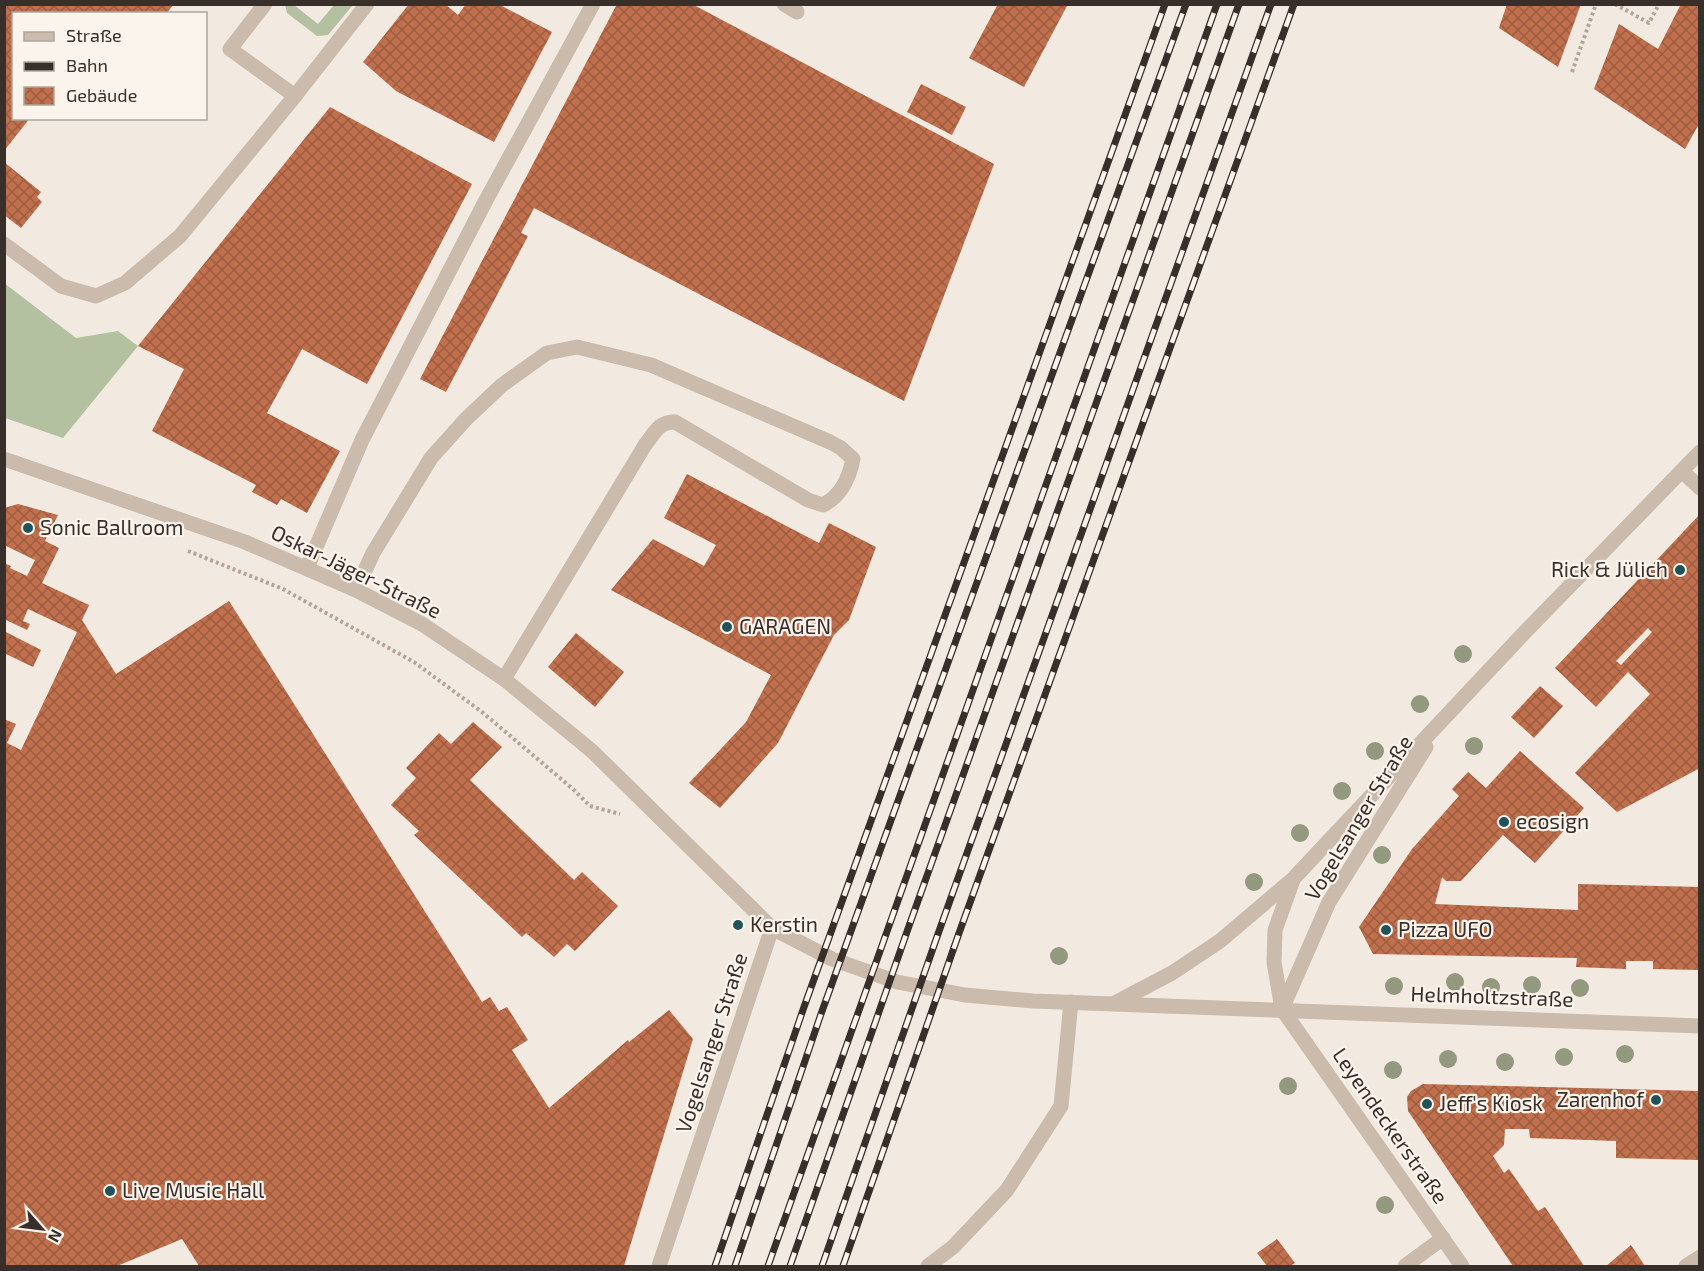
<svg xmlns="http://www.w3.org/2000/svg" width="1704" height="1271" font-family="'Exo 2',sans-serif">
<defs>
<pattern id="building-cross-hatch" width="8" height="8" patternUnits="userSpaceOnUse" patternTransform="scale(1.5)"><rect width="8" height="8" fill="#c1704e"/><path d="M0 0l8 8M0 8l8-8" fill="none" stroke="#9e5c41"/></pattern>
</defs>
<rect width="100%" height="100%" fill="#f2eae0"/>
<!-- grass -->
<g fill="#b4c1a0">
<path d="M285 5H294L318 24 334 5H353L328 35 317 36 287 13Z"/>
<path d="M4 283 76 338 118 331 138 346 63 438 5 418Z"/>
</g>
<!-- building -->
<g fill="url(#building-cross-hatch)" fill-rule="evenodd">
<path d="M4 4H174L166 14H14V118H30L4 151Z"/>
<path d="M409 4H445L458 15 466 4H498L552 32 494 142 396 91 363 62Z"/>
<path d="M617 4H692L994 164 904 401 534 208 521 233 528 236 446 392 420 379Z"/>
<path d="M998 4H1068L1024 87 969 58Z"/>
<path d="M1507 4H1581L1558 67 1499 28Z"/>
<path d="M1681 4H1700V122L1685 149 1594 89 1619 24 1658 49Z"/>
<path d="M921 84 966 107 952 135 907 112Z"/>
<path d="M330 107 472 184 367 384 302 349 267 413 340 451 307 513 281 499 277 505 252 492 256 485 152 431 184 369 138 346Z"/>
<path d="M4 162 41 192 37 197 42 202 21 228 4 215Z"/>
<path d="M687 474 819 543 829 523 876 547 849 620 834 635 778 743 720 808 689 783 746 722 771 675 611 590 653 539 704 566 716 545 664 518Z"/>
<path d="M18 504 58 515 45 541 59 548 42 583 89 605 82 620 116 674 229 601 482 1002 490 997 499 1011 507 1007 528 1040 512 1050 549 1108 628 1040 629 1042 669 1010 693 1039 624 1266H199L182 1239 117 1266H4V780L6 777 4 776V719L16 724 7 743 21 750 77 632 28 609 23 621 30 624 27 630 4 619V563L11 566 10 568 27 576 35 560 4 545V508Z"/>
<path d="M1700 514V768L1617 812 1575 773 1650 694 1628 672 1596 707 1555 668ZM1648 628 1652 632 1621 665 1616 661Z"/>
<path d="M4 631 41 650 33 667 6 654Z"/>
<path d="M576 633 624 672 595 707 548 667Z"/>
<path d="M1540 686 1563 706 1534 738 1511 717Z"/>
<path d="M473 722 502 747 470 780 574 880 582 872 618 906 575 951 567 944 554 957 526 933 522 937 414 835 419 831 391 805 416 778 406 768 439 733 451 744Z"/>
<path d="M1520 751 1584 808 1535 863 1503 835 1461 881H1446L1442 877 1435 904 1578 910V884L1700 887V970L1653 969V961H1626V969L1576 967 1577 958 1373 954 1359 927 1412 849 1459 796 1452 789 1468 772 1486 788Z"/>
<path d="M1423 1084 1700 1091V1160L1616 1158V1141L1530 1138 1529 1129H1505L1504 1145 1493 1156 1504 1173 1509 1169 1538 1211 1545 1207 1584 1266H1513L1408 1111 1407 1097 1411 1091Z"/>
<path d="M1277 1239 1295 1263 1290 1266H1267L1257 1253Z"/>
<path d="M1631 1245 1645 1266H1606L1612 1261Z"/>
</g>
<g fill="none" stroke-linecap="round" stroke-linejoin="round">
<!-- path -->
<g stroke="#b6a596" stroke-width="4" stroke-dasharray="3 3" stroke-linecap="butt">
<path d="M1615 4 1649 23 1659 4"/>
<path d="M1572 72 1596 4"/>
<path d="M188 551 283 589 414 662 482 712 573 789 590 806 620 814"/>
</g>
<!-- minor -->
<g stroke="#cabbac" stroke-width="15">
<path d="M265 4 230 49 295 96"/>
<path d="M784 4 797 12"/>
<path d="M4 244 61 286 96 296 125 283 180 236 295 96 367 4"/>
<path d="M4 459 245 542 356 590 422 624 504 679 592 751 772 928 832 959 897 982 965 995 1033 1001 1700 1026"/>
<path d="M1682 471 1700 488"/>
<path d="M307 568 362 440 485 202 593 4"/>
<path d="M356 590 373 553 431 458 466 419 502 385 547 353 577 347 651 365 830 442 841 448 853 459C849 479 841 496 823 505L808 500 675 422C659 421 654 434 645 445L504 679"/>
<path d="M1293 880 1275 930 1274 962 1282 1009 1462 1266"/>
<path d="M1115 1003 1172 973 1220 941 1293 879 1525 632 1700 452"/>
<path d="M1282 1009 1329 902 1426 747"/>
<path d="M659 1266 772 928"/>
<path d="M928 1266 953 1247 1007 1190 1061 1106 1071 1002"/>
<path d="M1405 1266 1443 1238"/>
<path d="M1686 1266 1700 1257"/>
</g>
<defs>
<g id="rail">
<path d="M715 1266 804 1007 1165 4"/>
<path d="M735 1266 821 1014 1186 4"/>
<path d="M768 1266 1217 4"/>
<path d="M790 1266 909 926 1239 4"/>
<path d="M822 1266 938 934 1271 4"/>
<path d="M843 1266 958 936 1294 4"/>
</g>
</defs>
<!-- rail casing -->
<use href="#rail" stroke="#382f2a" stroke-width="7"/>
<!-- rail -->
<use href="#rail" stroke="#faf4ec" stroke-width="4.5" stroke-dasharray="14" stroke-linecap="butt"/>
</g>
<!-- trees -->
<g fill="#93997f">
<circle cx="1463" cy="654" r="9"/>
<circle cx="1420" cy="704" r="9"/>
<circle cx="1474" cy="746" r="9"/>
<circle cx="1375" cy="751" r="9"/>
<circle cx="1342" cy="791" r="9"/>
<circle cx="1300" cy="833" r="9"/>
<circle cx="1382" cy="855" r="9"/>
<circle cx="1254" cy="882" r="9"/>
<circle cx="1059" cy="956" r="9"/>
<circle cx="1455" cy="982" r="9"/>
<circle cx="1532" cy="985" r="9"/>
<circle cx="1394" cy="986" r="9"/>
<circle cx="1491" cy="987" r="9"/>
<circle cx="1580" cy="988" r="9"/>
<circle cx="1625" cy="1054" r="9"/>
<circle cx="1564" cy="1057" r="9"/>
<circle cx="1448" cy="1059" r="9"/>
<circle cx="1505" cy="1062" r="9"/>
<circle cx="1393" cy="1070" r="9"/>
<circle cx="1288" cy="1086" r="9"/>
<circle cx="1385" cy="1205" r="9"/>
</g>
<!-- markers -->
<g fill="#215259" stroke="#faf4ec" stroke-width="2">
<circle cx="28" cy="528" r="6"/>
<circle cx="1680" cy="570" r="6"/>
<circle cx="727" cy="627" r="6"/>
<circle cx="1504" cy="822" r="6"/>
<circle cx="738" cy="925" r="6"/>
<circle cx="1386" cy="930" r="6"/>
<circle cx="1656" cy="1100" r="6"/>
<circle cx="1427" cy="1104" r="6"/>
<circle cx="110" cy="1191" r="6"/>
</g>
<g text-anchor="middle" stroke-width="4.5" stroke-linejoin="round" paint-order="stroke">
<!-- poi labels -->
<g font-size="21" fill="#382f2a" stroke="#faf4ec" text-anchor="start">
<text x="40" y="535">Sonic Ballroom</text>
<text x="1668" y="577" text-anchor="end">Rick &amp; Jülich</text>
<text x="739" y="634">GARAGEN</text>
<text x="1516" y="829">ecosign</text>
<text x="750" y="932">Kerstin</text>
<text x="1398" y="937">Pizza UFO</text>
<text x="1644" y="1107" text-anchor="end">Zarenhof</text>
<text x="1439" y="1111">Jeff's Kiosk</text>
<text x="122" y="1198">Live Music Hall</text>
</g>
<!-- street labels -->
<g font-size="21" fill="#382f2a" stroke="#faf4ec">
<text transform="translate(356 572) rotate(26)" y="7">Oskar-Jäger-Straße</text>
<text transform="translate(1359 818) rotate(-59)" y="7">Vogelsanger Straße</text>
<text transform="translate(1492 997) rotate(2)" y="7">Helmholtzstraße</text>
<text transform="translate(712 1043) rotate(-72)" y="7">Vogelsanger Straße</text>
<text transform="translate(1390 1126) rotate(55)" y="7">Leyendeckerstraße</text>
</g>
</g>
<!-- border -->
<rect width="1704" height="1271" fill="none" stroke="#382f2a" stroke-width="12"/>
<!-- legend -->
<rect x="12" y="12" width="195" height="108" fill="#faf4ec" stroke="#aca59e" stroke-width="1.5"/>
<rect x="24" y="32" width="30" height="9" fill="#cabbac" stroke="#aca59e" stroke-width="1.5"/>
<text x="66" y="42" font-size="18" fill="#382f2a">Straße</text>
<rect x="24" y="62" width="30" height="9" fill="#382f2a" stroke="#aca59e" stroke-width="1.5"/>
<text x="66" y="72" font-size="18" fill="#382f2a">Bahn</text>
<rect x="24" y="87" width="30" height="18" fill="url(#building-cross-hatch)" stroke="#aca59e" stroke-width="1.5"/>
<text x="66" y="102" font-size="18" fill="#382f2a">Gebäude</text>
<!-- north arrow -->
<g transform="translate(42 1229) rotate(118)" stroke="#faf4ec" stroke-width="4.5" paint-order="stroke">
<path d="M0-4.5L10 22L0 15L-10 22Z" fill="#382f2a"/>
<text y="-9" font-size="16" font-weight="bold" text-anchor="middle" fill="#382f2a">N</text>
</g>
</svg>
